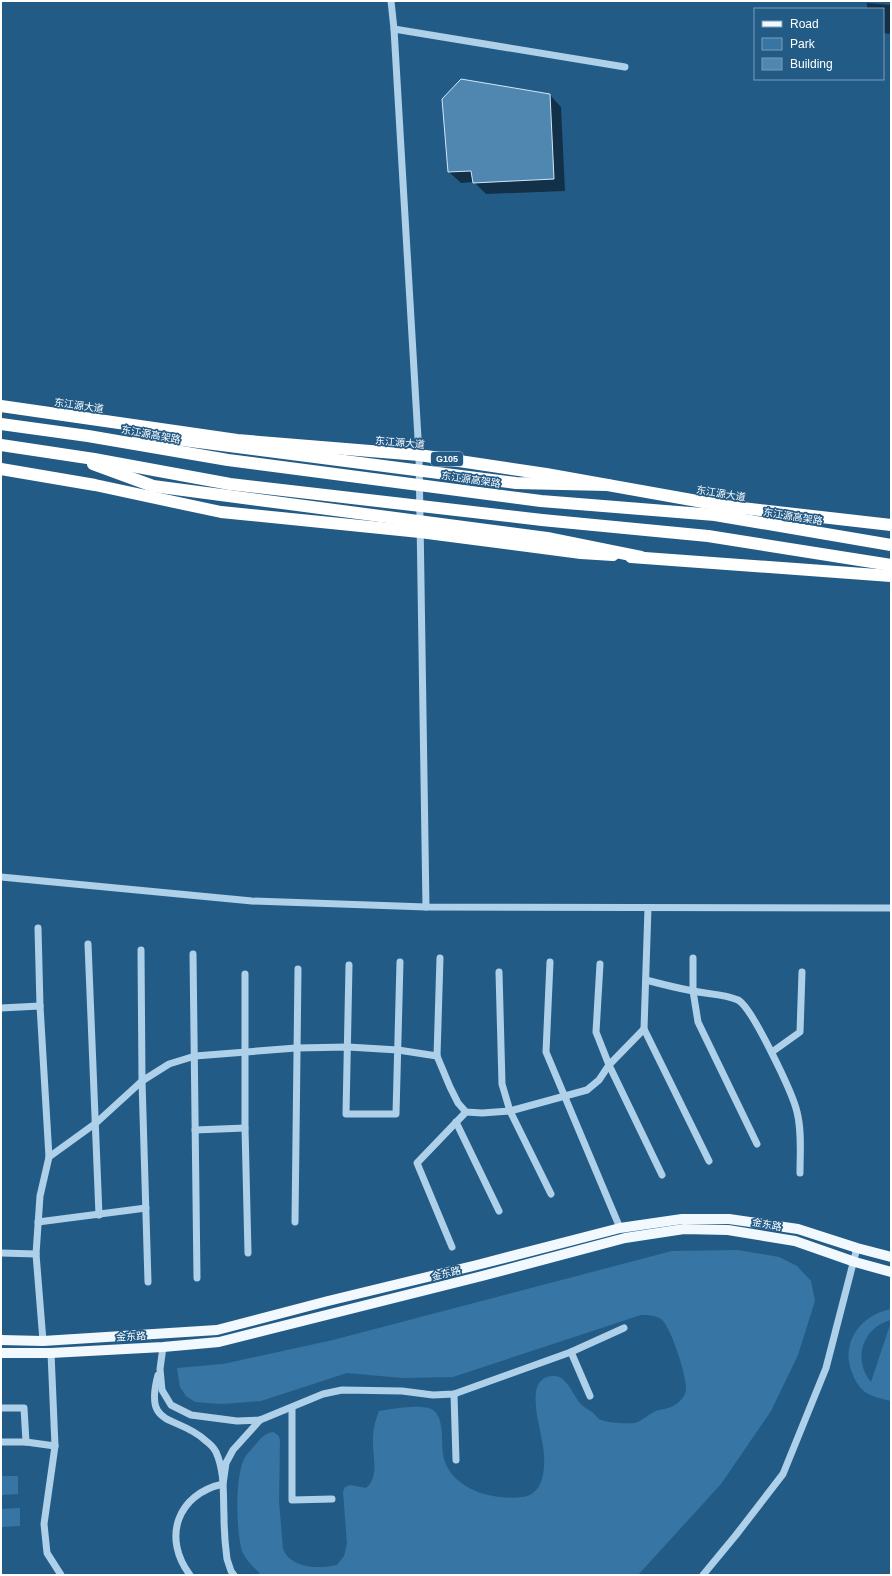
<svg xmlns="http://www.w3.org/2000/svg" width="892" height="1576" font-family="Arial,'Noto Sans SC',sans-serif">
<rect width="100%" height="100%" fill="#235b87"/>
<!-- green -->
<g fill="#3775a4">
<path d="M738 1250 779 1257 797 1266 811 1281 815 1301 798 1355 771 1411 721 1484 638 1575H261C254 1567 246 1561 242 1551 236 1531 235 1477 244 1459 247 1453 252 1449 256 1444 261 1438 265 1433 273 1432L278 1435 280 1440 279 1501 283 1549C291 1569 320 1569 337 1565L344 1556 347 1544 343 1492 345 1487 350 1485 366 1488C380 1477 372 1454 373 1439 373 1429 375 1421 379 1411 391 1409 424 1403 433 1410 446 1420 440 1445 444 1459 453 1490 494 1501 523 1497 547 1494 546 1459 542 1441 540 1424 523 1376 554 1376 567 1376 573 1395 580 1403 583 1407 588 1409 592 1412 595 1414 596 1417 599 1419 606 1423 626 1424 635 1423 642 1421 649 1414 656 1411 661 1409 668 1409 673 1406 679 1403 685 1397 686 1390 687 1377 671 1326 661 1319 655 1315 648 1315 641 1315L453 1377 402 1378 347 1373 261 1401 221 1404 195 1402 186 1396 180 1387 177 1368 223 1364 333 1340 672 1251Z"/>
<path d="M891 1309V1320C863 1327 852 1359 871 1382L891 1322V1401C883 1399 872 1397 865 1392 860 1388 855 1381 853 1375 839 1344 860 1315 891 1309Z"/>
<path d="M1 1476H18V1494L1 1495Z"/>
<path d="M20 1508V1526L1 1527V1509Z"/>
</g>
<!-- shadow -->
<g fill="#0007">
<path d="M867 3 891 5V34L883 33V9H867Z"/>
<path d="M550 95 561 107 565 191 486 194 474 182 461 183 449 172Z"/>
</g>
<!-- building -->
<path fill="#5087b1" stroke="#d2e7f7" d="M461 79 550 94 554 179 473 183 471 171 448 172 442 99Z"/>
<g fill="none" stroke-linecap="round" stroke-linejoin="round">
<!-- minor -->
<g stroke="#aed0e9" stroke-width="7">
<path d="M391 1 394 29 419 455 426 907"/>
<path d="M394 29 625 67"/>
<path d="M1 877 252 901 426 907 891 908"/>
<path d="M648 908 644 1029 709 1161"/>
<path d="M38 928 40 1006 49 1157"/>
<path d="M88 944 99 1215"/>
<path d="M141 950 142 1081 148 1282"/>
<path d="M193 954 197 1278"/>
<path d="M440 958 437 1056 450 1087 458 1103 466 1112 482 1113 510 1111 587 1090 599 1080 609 1065 644 1029"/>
<path d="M693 958V991L698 1022 757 1144"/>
<path d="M550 962 546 1052 620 1228"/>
<path d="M600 964 596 1032 609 1065 662 1175"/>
<path d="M349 965 346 1114H396L400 962"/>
<path d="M499 972 502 1084 510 1111 551 1194"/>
<path d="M245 974V1128L248 1253"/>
<path d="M646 980C661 984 677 988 693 991 707 994 725 994 738 1000 752 1007 793 1094 797 1112 802 1131 800 1153 800 1173"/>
<path d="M1 1008 40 1006"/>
<path d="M772 1052 800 1032 802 972"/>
<path d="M456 1122 499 1211"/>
<path d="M195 1130 245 1128"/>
<path d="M38 1222 146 1208"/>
<path d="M295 1222 298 969"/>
<path d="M452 1247 417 1163 466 1112"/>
<path d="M1 1253 36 1254"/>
<path d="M43 1341 36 1254 40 1196 49 1157 96 1123 142 1081 169 1064 195 1056 296 1048 348 1047 398 1050 437 1056"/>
<path d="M163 1347 160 1369 162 1390 171 1405 191 1415 237 1421 260 1420 323 1394 342 1390 402 1391 433 1395 454 1394 571 1352 624 1328"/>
<path d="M571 1352 590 1396"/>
<path d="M51 1353 55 1446 44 1524 47 1553 61 1575"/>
<path d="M158 1375C143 1430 178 1414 206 1441 210 1444 214 1448 216 1452 225 1472 223 1494 224 1516 224 1530 225 1544 227 1559L231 1571 234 1575"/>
<path d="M454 1394 456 1460"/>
<path d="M1 1408H24L26 1442"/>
<path d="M292 1408V1500L332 1499"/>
<path d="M1 1442H26L55 1446"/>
<path d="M190 1575C162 1538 177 1494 223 1484L226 1463 233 1450 260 1420"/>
<path d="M703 1575 736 1535 783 1474 826 1368 857 1248"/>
</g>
<!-- major -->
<g stroke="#f1f8fe" stroke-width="10">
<path d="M1 1340 43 1341 217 1330 328 1301 477 1265 620 1228 682 1219H729L798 1229 857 1248 891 1257"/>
<path d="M1 1353H51L163 1347 219 1342 482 1276 625 1238 684 1229 728 1230 795 1241 855 1262 891 1272"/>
</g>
<!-- highway -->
<g stroke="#fff" stroke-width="12">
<path d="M1 406 237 440 419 455 546 474 725 506 891 525"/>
<path d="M1 469 95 485 221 512 420 532 581 553 613 555"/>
<path d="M631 557 891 576"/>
</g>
<!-- highway-bridge -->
<g stroke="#fff" stroke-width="12">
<path d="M1 424 88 436 228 460 541 501 715 515 891 545"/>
<path d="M138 438 175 439 516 483 608 485"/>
<path d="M1 445 94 459 230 484 542 520 708 536 891 565"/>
<path d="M93 464 153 486 547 538 641 557"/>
</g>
</g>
<g text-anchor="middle" stroke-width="3.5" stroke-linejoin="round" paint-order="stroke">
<!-- shield labels -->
<rect fill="#235b87" stroke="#bdcedb" stroke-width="1" x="431" y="452" width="32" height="14" rx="3"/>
<g font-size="9" font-weight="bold" fill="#fff">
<text x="447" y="462">G105</text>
</g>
<!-- street labels -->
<g font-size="10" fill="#fff" stroke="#235b87">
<text transform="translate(79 405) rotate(8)" y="4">东江源大道</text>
<text transform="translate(151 434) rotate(10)" y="4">东江源高架路</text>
<text transform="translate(400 442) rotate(5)" y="4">东江源大道</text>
<text transform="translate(471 479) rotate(8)" y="4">东江源高架路</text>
<text transform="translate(721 493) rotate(9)" y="4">东江源大道</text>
<text transform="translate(793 516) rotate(9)" y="4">东江源高架路</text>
<text transform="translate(767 1224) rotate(10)" y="4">金东路</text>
<text transform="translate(446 1273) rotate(-14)" y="4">金东路</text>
<text transform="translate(131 1336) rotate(-3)" y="4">金东路</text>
</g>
</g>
<!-- border -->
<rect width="892" height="1576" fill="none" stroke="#ffffff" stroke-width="4"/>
<!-- legend -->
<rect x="754" y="8" width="130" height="72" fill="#235b87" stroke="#7b9db7"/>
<rect x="762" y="21" width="20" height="6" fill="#f1f8fe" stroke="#7b9db7"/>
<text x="790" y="28" font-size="12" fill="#ffffff">Road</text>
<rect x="762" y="38" width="20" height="12" fill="#3775a4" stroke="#7b9db7"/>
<text x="790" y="48" font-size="12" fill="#ffffff">Park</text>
<rect x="762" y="58" width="20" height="12" fill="#5087b1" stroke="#7b9db7"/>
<text x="790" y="68" font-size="12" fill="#ffffff">Building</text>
</svg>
